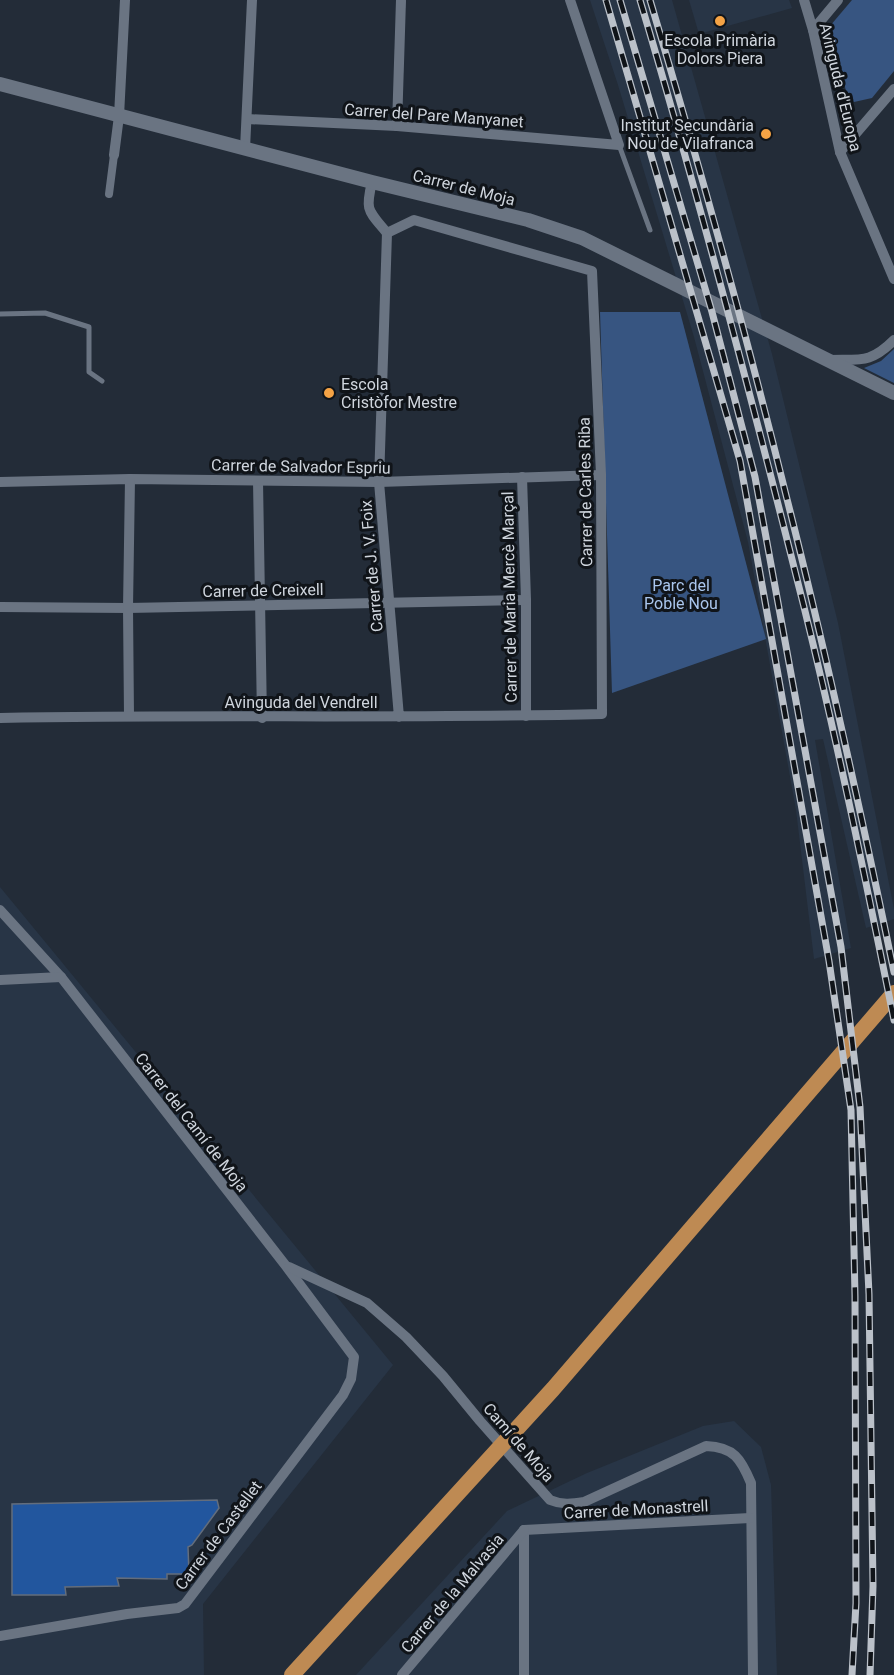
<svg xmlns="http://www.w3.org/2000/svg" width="894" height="1675" font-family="Roboto,sans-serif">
<rect width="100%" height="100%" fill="#232c38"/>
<!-- built -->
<g fill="#283546">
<path d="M590 0H672L772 354 838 623 894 909V919L866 928 823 739 815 740 851 948 814 959 796 810 748 542 694 337 618 85Z"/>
<path d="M689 0H789L792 8 699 34Z"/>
<path d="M0 887 393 1365 203 1604 204 1675H0Z"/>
<path d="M734 1421 761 1447 771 1485 777 1675H356L507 1511 587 1473 703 1426Z"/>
</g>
<!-- green -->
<g fill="#375581">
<path d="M852 0H894V71L872 98 854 102 846 91 830 26Z"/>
<path d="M600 312H680L766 639 612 693Z"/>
<path d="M894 349V383L864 368 881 361Z"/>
</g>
<!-- building -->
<path fill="#22569e" stroke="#636d7c" stroke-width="1.5" d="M217 1500 219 1508 192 1545 188 1547 189 1574H167V1579L117 1578 119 1586 65 1587 66 1595H12V1504Z"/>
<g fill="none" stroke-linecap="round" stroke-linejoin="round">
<!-- service -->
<g stroke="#6a7482" stroke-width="5">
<path d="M619 145 650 230"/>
<path d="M0 314 45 313 89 327V372L102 381"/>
</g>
<!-- pedestrian -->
<path stroke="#6a7482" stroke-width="8" d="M109 194 114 155"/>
<!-- minor -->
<g stroke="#6a7482" stroke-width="10">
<path d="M804 0 813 30 840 152 894 279"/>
<path d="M813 30 838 0"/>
<path d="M247 119 397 126 619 145 570 0"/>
<path d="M397 126 401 0"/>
<path d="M245 149 252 0"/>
<path d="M840 152 894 89"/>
<path d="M114 155 119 116 125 0"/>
<path d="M372 182C365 211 368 210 387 233"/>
<path d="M829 360C860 359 870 364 894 340"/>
<path d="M522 477 526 600V716"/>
<path d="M258 481 262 718"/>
<path d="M0 482 130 479 379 482 601 475"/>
<path d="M0 607 128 608 526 600"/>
<path d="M129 716 128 608 130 479"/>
<path d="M0 718C201 714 401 719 602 714L601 475 592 271 414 220 387 233 379 482 399 717"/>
<path d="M0 910 61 977 286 1266 354 1357 351 1379 343 1395 185 1604 178 1608 127 1614 0 1636"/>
<path d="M0 980 61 977"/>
<path d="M289 1267 367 1303 406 1337 443 1376 480 1421 550 1500C562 1505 571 1504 584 1502L706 1446C734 1447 741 1459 751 1483L753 1675"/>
<path d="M524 1530 750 1518"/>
<path d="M524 1530V1675"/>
<path d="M402 1675 524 1530"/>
</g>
<!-- tertiary -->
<path stroke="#6a7482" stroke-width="14" d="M0 84 372 182 528 220 582 238 894 393"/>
<!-- trunk -->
<path stroke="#be8a53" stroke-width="16" d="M292 1675 553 1389 894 993"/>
<defs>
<g id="rail">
<path d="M606 0 740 461 829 961 851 1110 855 1296 856 1603 852 1675"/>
<path d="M620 0 712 312 755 477 841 947 860 1107 869 1294 873 1586 870 1675"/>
<path d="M640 0C700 201 753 403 804 607 838 744 866 882 894 1020"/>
<path d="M650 0C699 164 745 329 786 495 826 653 861 812 894 972"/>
</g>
</defs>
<!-- rail casing -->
<use href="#rail" stroke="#bbc1c9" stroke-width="7"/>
<!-- rail -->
<use href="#rail" stroke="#101419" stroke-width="4.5" stroke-dasharray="14" stroke-linecap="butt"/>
</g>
<!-- markers -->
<g fill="#f5a345" stroke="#101419" stroke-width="2">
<circle cx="720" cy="21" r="6"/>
<circle cx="766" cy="134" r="6"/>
<circle cx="329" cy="393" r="6"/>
</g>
<g text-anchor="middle" stroke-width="6" stroke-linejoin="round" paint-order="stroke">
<!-- poi labels -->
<g font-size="16" fill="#cfd5dd" stroke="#101419">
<text x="720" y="46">Escola Primària<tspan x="720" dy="18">Dolors Piera</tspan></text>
<text x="754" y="131" text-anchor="end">Institut Secundària<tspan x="754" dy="18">Nou de Vilafranca</tspan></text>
<text x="341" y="390" text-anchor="start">Escola<tspan x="341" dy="18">Cristòfor Mestre</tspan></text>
</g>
<!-- street labels -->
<g font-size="16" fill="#cfd5dd" stroke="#101419">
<text transform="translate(841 87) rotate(76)" y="6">Avinguda d'Europa</text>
<text transform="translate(434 115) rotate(4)" y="6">Carrer del Pare Manyanet</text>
<text transform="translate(464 187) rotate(14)" y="6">Carrer de Moja</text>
<text transform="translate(301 466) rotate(1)" y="6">Carrer de Salvador Espriu</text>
<text transform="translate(585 492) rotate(-91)" y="6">Carrer de Carles Riba</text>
<text transform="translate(371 566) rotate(-95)" y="6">Carrer de J. V. Foix</text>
<text transform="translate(263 590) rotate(-1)" y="6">Carrer de Creixell</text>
<text transform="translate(509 597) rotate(-91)" y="6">Carrer de Maria Mercè Marçal</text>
<text x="301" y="708">Avinguda del Vendrell</text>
<text transform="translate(192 1122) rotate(52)" y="6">Carrer del Camí de Moja</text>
<text transform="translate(519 1442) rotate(49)" y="6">Camí de Moja</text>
<text transform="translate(636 1509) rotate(-3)" y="6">Carrer de Monastrell</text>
<text transform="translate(218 1535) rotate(-53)" y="6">Carrer de Castellet</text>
<text transform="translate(452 1593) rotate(-50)" y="6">Carrer de la Malvasia</text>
</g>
<!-- park labels -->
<g font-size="16" fill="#aac6ed" stroke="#101419">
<text x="681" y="591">Parc del<tspan x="681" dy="18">Poble Nou</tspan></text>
</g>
</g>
</svg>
